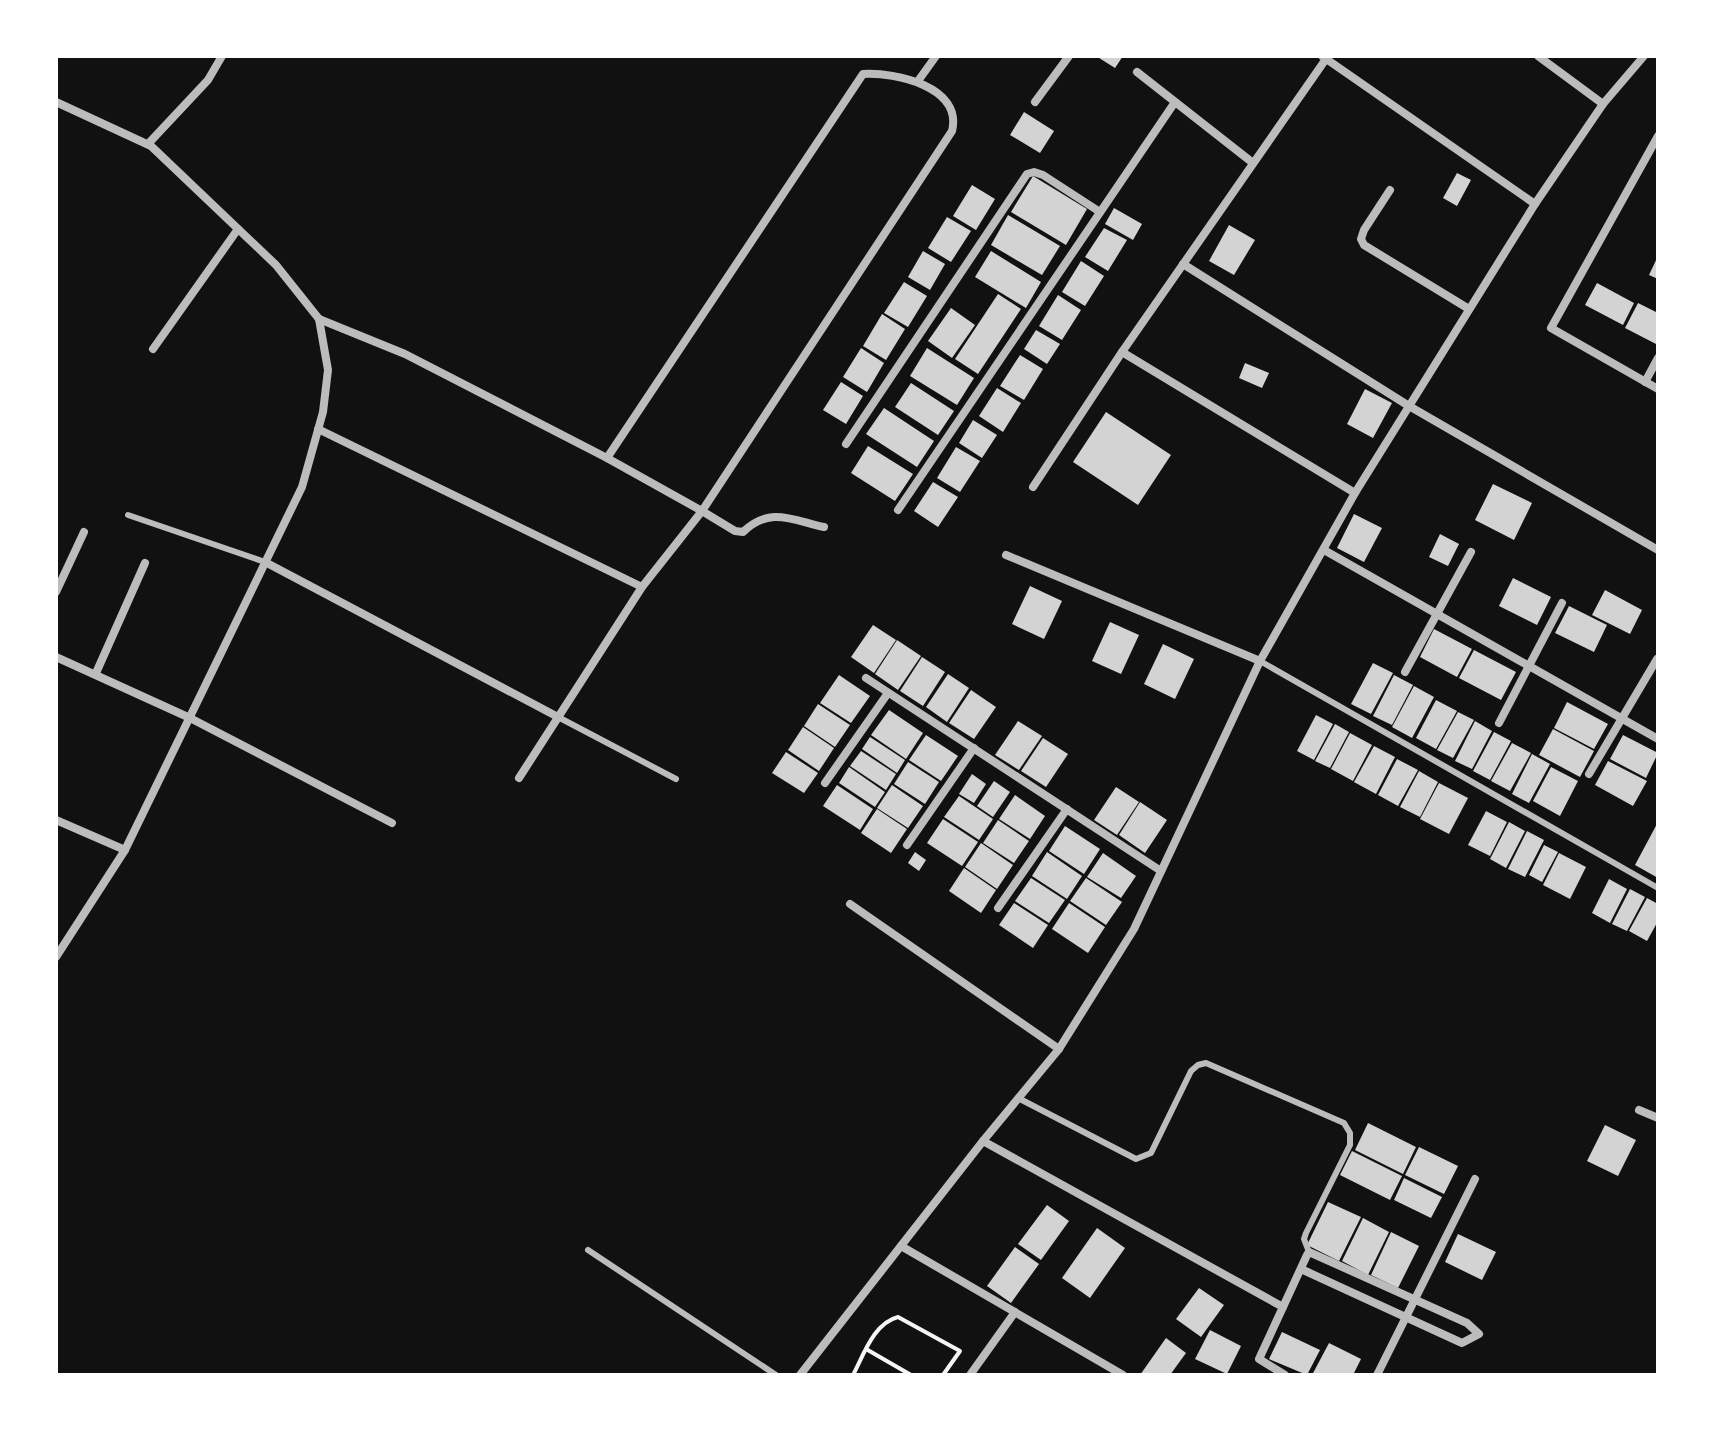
<svg xmlns="http://www.w3.org/2000/svg" width="1714" height="1431" font-family="Arial,sans-serif">
<rect width="100%" height="100%" fill="#111"/>
<!-- building -->
<g fill="#d3d3d3">
<path d="M1096 56H1123L1115 68Z"/>
<path d="M1024 112 1054 131 1040 153 1010 135Z"/>
<path d="M1457 173 1471 180 1457 206 1443 198Z"/>
<path d="M1033 176 1087 209 1066 245 1011 212Z"/>
<path d="M972 185 995 199 976 230 953 216Z"/>
<path d="M1114 208 1142 224 1133 240 1105 224Z"/>
<path d="M1008 215 1060 246 1042 275 991 245Z"/>
<path d="M947 217 971 231 951 262 928 248Z"/>
<path d="M1229 225 1255 240 1234 275 1209 261Z"/>
<path d="M1104 228 1127 240 1108 271 1085 257Z"/>
<path d="M923 251 945 264 930 290 908 277Z"/>
<path d="M991 251 1041 282 1026 308 975 277Z"/>
<path d="M1658 256V279L1649 275Z"/>
<path d="M1081 261 1104 276 1085 306 1062 292Z"/>
<path d="M904 282 927 296 908 327 884 313Z"/>
<path d="M1597 283 1634 303 1623 325 1585 305Z"/>
<path d="M998 294 1021 309 978 374 955 359Z"/>
<path d="M1058 295 1081 310 1062 340 1039 326Z"/>
<path d="M1638 303 1658 313 1656 344 1625 328Z"/>
<path d="M951 308 975 325 952 358 928 341Z"/>
<path d="M882 314 905 329 886 360 863 346Z"/>
<path d="M1036 330 1060 344 1047 364 1024 349Z"/>
<path d="M861 348 884 363 867 392 843 377Z"/>
<path d="M927 348 974 378 957 405 910 376Z"/>
<path d="M1020 355 1043 369 1024 400 1000 386Z"/>
<path d="M1245 363 1269 373 1262 388 1239 378Z"/>
<path d="M841 382 863 396 846 424 823 410Z"/>
<path d="M911 383 954 411 938 435 895 407Z"/>
<path d="M997 388 1021 403 1003 432 979 416Z"/>
<path d="M1365 389 1392 403 1373 438 1347 424Z"/>
<path d="M884 408 934 441 917 467 866 434Z"/>
<path d="M1106 412 1171 455 1138 505 1073 462Z"/>
<path d="M973 420 997 435 982 458 959 443Z"/>
<path d="M868 446 913 474 895 501 851 473Z"/>
<path d="M956 447 980 461 960 492 937 478Z"/>
<path d="M933 482 958 497 938 527 914 511Z"/>
<path d="M1493 484 1532 503 1514 540 1475 520Z"/>
<path d="M1354 514 1382 528 1364 562 1337 548Z"/>
<path d="M1440 534 1459 544 1448 566 1429 557Z"/>
<path d="M1513 578 1551 597 1537 625 1499 606Z"/>
<path d="M1030 586 1062 601 1044 639 1012 624Z"/>
<path d="M1605 590 1642 610 1630 634 1592 615Z"/>
<path d="M1569 606 1607 625 1594 652 1555 633Z"/>
<path d="M1110 622 1139 635 1121 674 1092 661Z"/>
<path d="M873 625 896 640 874 673 851 657Z"/>
<path d="M1434 629 1472 649 1457 677 1420 657Z"/>
<path d="M897 640 921 656 898 690 875 674Z"/>
<path d="M1163 644 1194 659 1175 699 1144 684Z"/>
<path d="M1474 650 1516 672 1501 700 1459 678Z"/>
<path d="M922 657 945 672 923 706 900 691Z"/>
<path d="M1373 663 1393 673 1371 714 1351 704Z"/>
<path d="M948 674 969 688 947 722 926 707Z"/>
<path d="M839 675 870 696 851 723 820 703Z"/>
<path d="M1394 675 1413 685 1392 725 1373 716Z"/>
<path d="M1414 686 1434 697 1412 738 1392 727Z"/>
<path d="M971 690 996 707 974 739 949 723Z"/>
<path d="M1436 700 1457 711 1436 749 1416 738Z"/>
<path d="M1567 702 1608 724 1594 749 1554 728Z"/>
<path d="M818 704 850 725 835 747 804 726Z"/>
<path d="M889 710 923 733 906 759 871 735Z"/>
<path d="M1458 712 1474 720 1453 758 1437 750Z"/>
<path d="M1316 715 1333 724 1314 760 1297 751Z"/>
<path d="M1018 721 1042 736 1019 770 995 755Z"/>
<path d="M1475 721 1492 731 1472 769 1455 761Z"/>
<path d="M1335 724 1349 732 1330 768 1315 761Z"/>
<path d="M803 727 834 748 819 771 788 750Z"/>
<path d="M1553 729 1594 751 1580 777 1539 755Z"/>
<path d="M1494 732 1511 741 1490 780 1473 771Z"/>
<path d="M1350 733 1372 745 1353 781 1331 769Z"/>
<path d="M926 735 958 756 941 781 909 760Z"/>
<path d="M1623 735 1658 753 1646 778 1610 759Z"/>
<path d="M870 737 905 760 897 773 862 749Z"/>
<path d="M1043 738 1068 754 1046 787 1021 771Z"/>
<path d="M1512 743 1531 753 1510 791 1491 781Z"/>
<path d="M1374 746 1395 757 1376 794 1354 782Z"/>
<path d="M861 751 896 774 886 790 850 766Z"/>
<path d="M786 752 818 773 804 793 772 773Z"/>
<path d="M1532 754 1550 764 1529 803 1512 794Z"/>
<path d="M1397 759 1418 770 1398 806 1378 795Z"/>
<path d="M1608 761 1647 781 1633 806 1595 785Z"/>
<path d="M908 762 939 782 925 804 894 784Z"/>
<path d="M849 767 885 792 875 807 839 783Z"/>
<path d="M1551 767 1578 781 1560 816 1533 801Z"/>
<path d="M1419 771 1438 782 1420 817 1400 807Z"/>
<path d="M972 774 986 784 974 803 959 794Z"/>
<path d="M994 781 1010 792 993 817 977 806Z"/>
<path d="M1439 783 1468 798 1449 834 1420 819Z"/>
<path d="M837 785 873 809 860 830 823 806Z"/>
<path d="M892 785 923 806 908 828 877 808Z"/>
<path d="M1116 787 1139 802 1117 835 1094 820Z"/>
<path d="M1015 795 1045 816 1030 839 999 819Z"/>
<path d="M959 796 993 819 979 840 944 817Z"/>
<path d="M1140 802 1167 820 1145 853 1119 835Z"/>
<path d="M877 809 907 829 891 853 861 833Z"/>
<path d="M1486 811 1507 822 1490 856 1468 845Z"/>
<path d="M943 819 978 842 962 866 927 843Z"/>
<path d="M998 820 1029 841 1014 863 983 843Z"/>
<path d="M1509 822 1525 831 1506 868 1490 859Z"/>
<path d="M1658 822V878L1635 865Z"/>
<path d="M1065 826 1100 849 1084 874 1049 851Z"/>
<path d="M1527 831 1544 840 1525 877 1508 869Z"/>
<path d="M981 843 1013 865 997 889 965 867Z"/>
<path d="M1544 845 1558 852 1542 882 1529 875Z"/>
<path d="M915 852 926 860 919 871 908 863Z"/>
<path d="M1047 852 1082 876 1067 899 1032 876Z"/>
<path d="M1103 853 1136 876 1121 898 1087 877Z"/>
<path d="M1559 853 1586 867 1570 899 1543 885Z"/>
<path d="M964 868 996 890 981 913 949 891Z"/>
<path d="M1031 878 1065 900 1049 923 1015 901Z"/>
<path d="M1086 878 1122 902 1106 925 1070 901Z"/>
<path d="M1609 879 1627 889 1610 923 1592 913Z"/>
<path d="M1630 889 1645 897 1627 931 1612 924Z"/>
<path d="M1647 898 1658 904V921L1647 941 1629 931Z"/>
<path d="M1014 903 1048 925 1033 948 999 925Z"/>
<path d="M1069 903 1105 927 1088 953 1052 929Z"/>
<path d="M1368 1123 1416 1147 1403 1174 1355 1150Z"/>
<path d="M1605 1125 1636 1140 1618 1176 1587 1161Z"/>
<path d="M1419 1147 1458 1166 1444 1194 1405 1175Z"/>
<path d="M1352 1151 1402 1176 1390 1200 1340 1175Z"/>
<path d="M1404 1178 1442 1197 1431 1218 1394 1200Z"/>
<path d="M1328 1202 1361 1217 1339 1261 1307 1245Z"/>
<path d="M1047 1205 1069 1221 1041 1260 1018 1244Z"/>
<path d="M1363 1218 1389 1232 1368 1275 1342 1261Z"/>
<path d="M1097 1228 1125 1248 1090 1298 1062 1278Z"/>
<path d="M1391 1232 1419 1246 1398 1288 1371 1275Z"/>
<path d="M1458 1234 1496 1252 1482 1280 1445 1262Z"/>
<path d="M1015 1247 1039 1264 1011 1303 987 1286Z"/>
<path d="M1199 1288 1224 1305 1201 1337 1176 1319Z"/>
<path d="M1210 1330 1241 1346 1227 1374 1195 1359Z"/>
<path d="M1282 1332 1320 1350 1307 1375 1269 1359Z"/>
<path d="M1166 1338 1186 1353 1170 1375H1140Z"/>
<path d="M1329 1343 1361 1359 1353 1375H1312Z"/>
</g>
<g fill="none" stroke-linecap="round" stroke-linejoin="round">
<!-- path -->
<g stroke="#f5f5f5" stroke-width="4">
<path d="M866 1349 911 1375"/>
<path d="M853 1375C864 1354 874 1323 898 1317L960 1351 943 1375"/>
</g>
<!-- service -->
<g stroke="#bcbcbc" stroke-width="6">
<path d="M128 515 265 562"/>
<path d="M1260 661 1658 888"/>
<path d="M558 717 676 779"/>
<path d="M1018 1098 1136 1159 1151 1153 1191 1071 1198 1065 1206 1063 1344 1123 1350 1133V1145L1306 1233 1304 1239 1309 1252"/>
<path d="M588 1250 776 1375"/>
</g>
<!-- minor -->
<g stroke="#bcbcbc" stroke-width="8">
<path d="M1322 56 1535 204"/>
<path d="M1538 56 1603 104"/>
<path d="M1137 72 1253 163"/>
<path d="M918 81 936 56"/>
<path d="M56 102 151 146 276 265 319 319 405 354 607 458 702 511 642 587 519 778"/>
<path d="M1035 102 1069 56"/>
<path d="M1658 136 1551 328 1658 389"/>
<path d="M148 144 208 80 222 56"/>
<path d="M1390 190 1364 230 1361 239 1364 245 1469 309"/>
<path d="M1183 264 1409 406 1658 550"/>
<path d="M153 349 238 229"/>
<path d="M1122 352 1355 493"/>
<path d="M1645 382 1658 358"/>
<path d="M318 429 642 587"/>
<path d="M846 444 1027 174 1034 172 1043 175 1100 212"/>
<path d="M607 458 863 74C896 72 963 87 952 131L702 511 735 531 743 532C770 506 792 520 824 527"/>
<path d="M1033 487 1122 352 1328 56"/>
<path d="M898 510 1175 102"/>
<path d="M1324 550 1658 739"/>
<path d="M1006 555 1260 661"/>
<path d="M265 562 558 717"/>
<path d="M56 592 84 532"/>
<path d="M56 657 190 718 392 823"/>
<path d="M1405 672 1471 552"/>
<path d="M96 673 145 563"/>
<path d="M866 678 1161 871"/>
<path d="M1499 723 1562 603"/>
<path d="M1589 774 1657 659"/>
<path d="M825 783 888 693"/>
<path d="M56 820 125 850"/>
<path d="M907 845 974 748"/>
<path d="M850 904 1059 1049"/>
<path d="M998 908 1067 809"/>
<path d="M56 957 125 850 302 487 323 412 328 370 319 319"/>
<path d="M1639 1110 1658 1118"/>
<path d="M983 1141 1283 1307"/>
<path d="M901 1246 1123 1375"/>
<path d="M800 1375 983 1141 1059 1049 1134 929 1260 661 1355 493 1535 204 1603 104 1644 56"/>
<path d="M970 1375 1015 1312"/>
<path d="M1285 1375 1259 1359 1307 1255 1309 1252 1467 1323 1479 1334 1462 1343 1301 1269"/>
<path d="M1377 1375 1475 1179"/>
</g>
</g>
<!-- border -->
<rect width="1714" height="1431" fill="none" stroke="#ffffff" stroke-width="116"/>
</svg>
